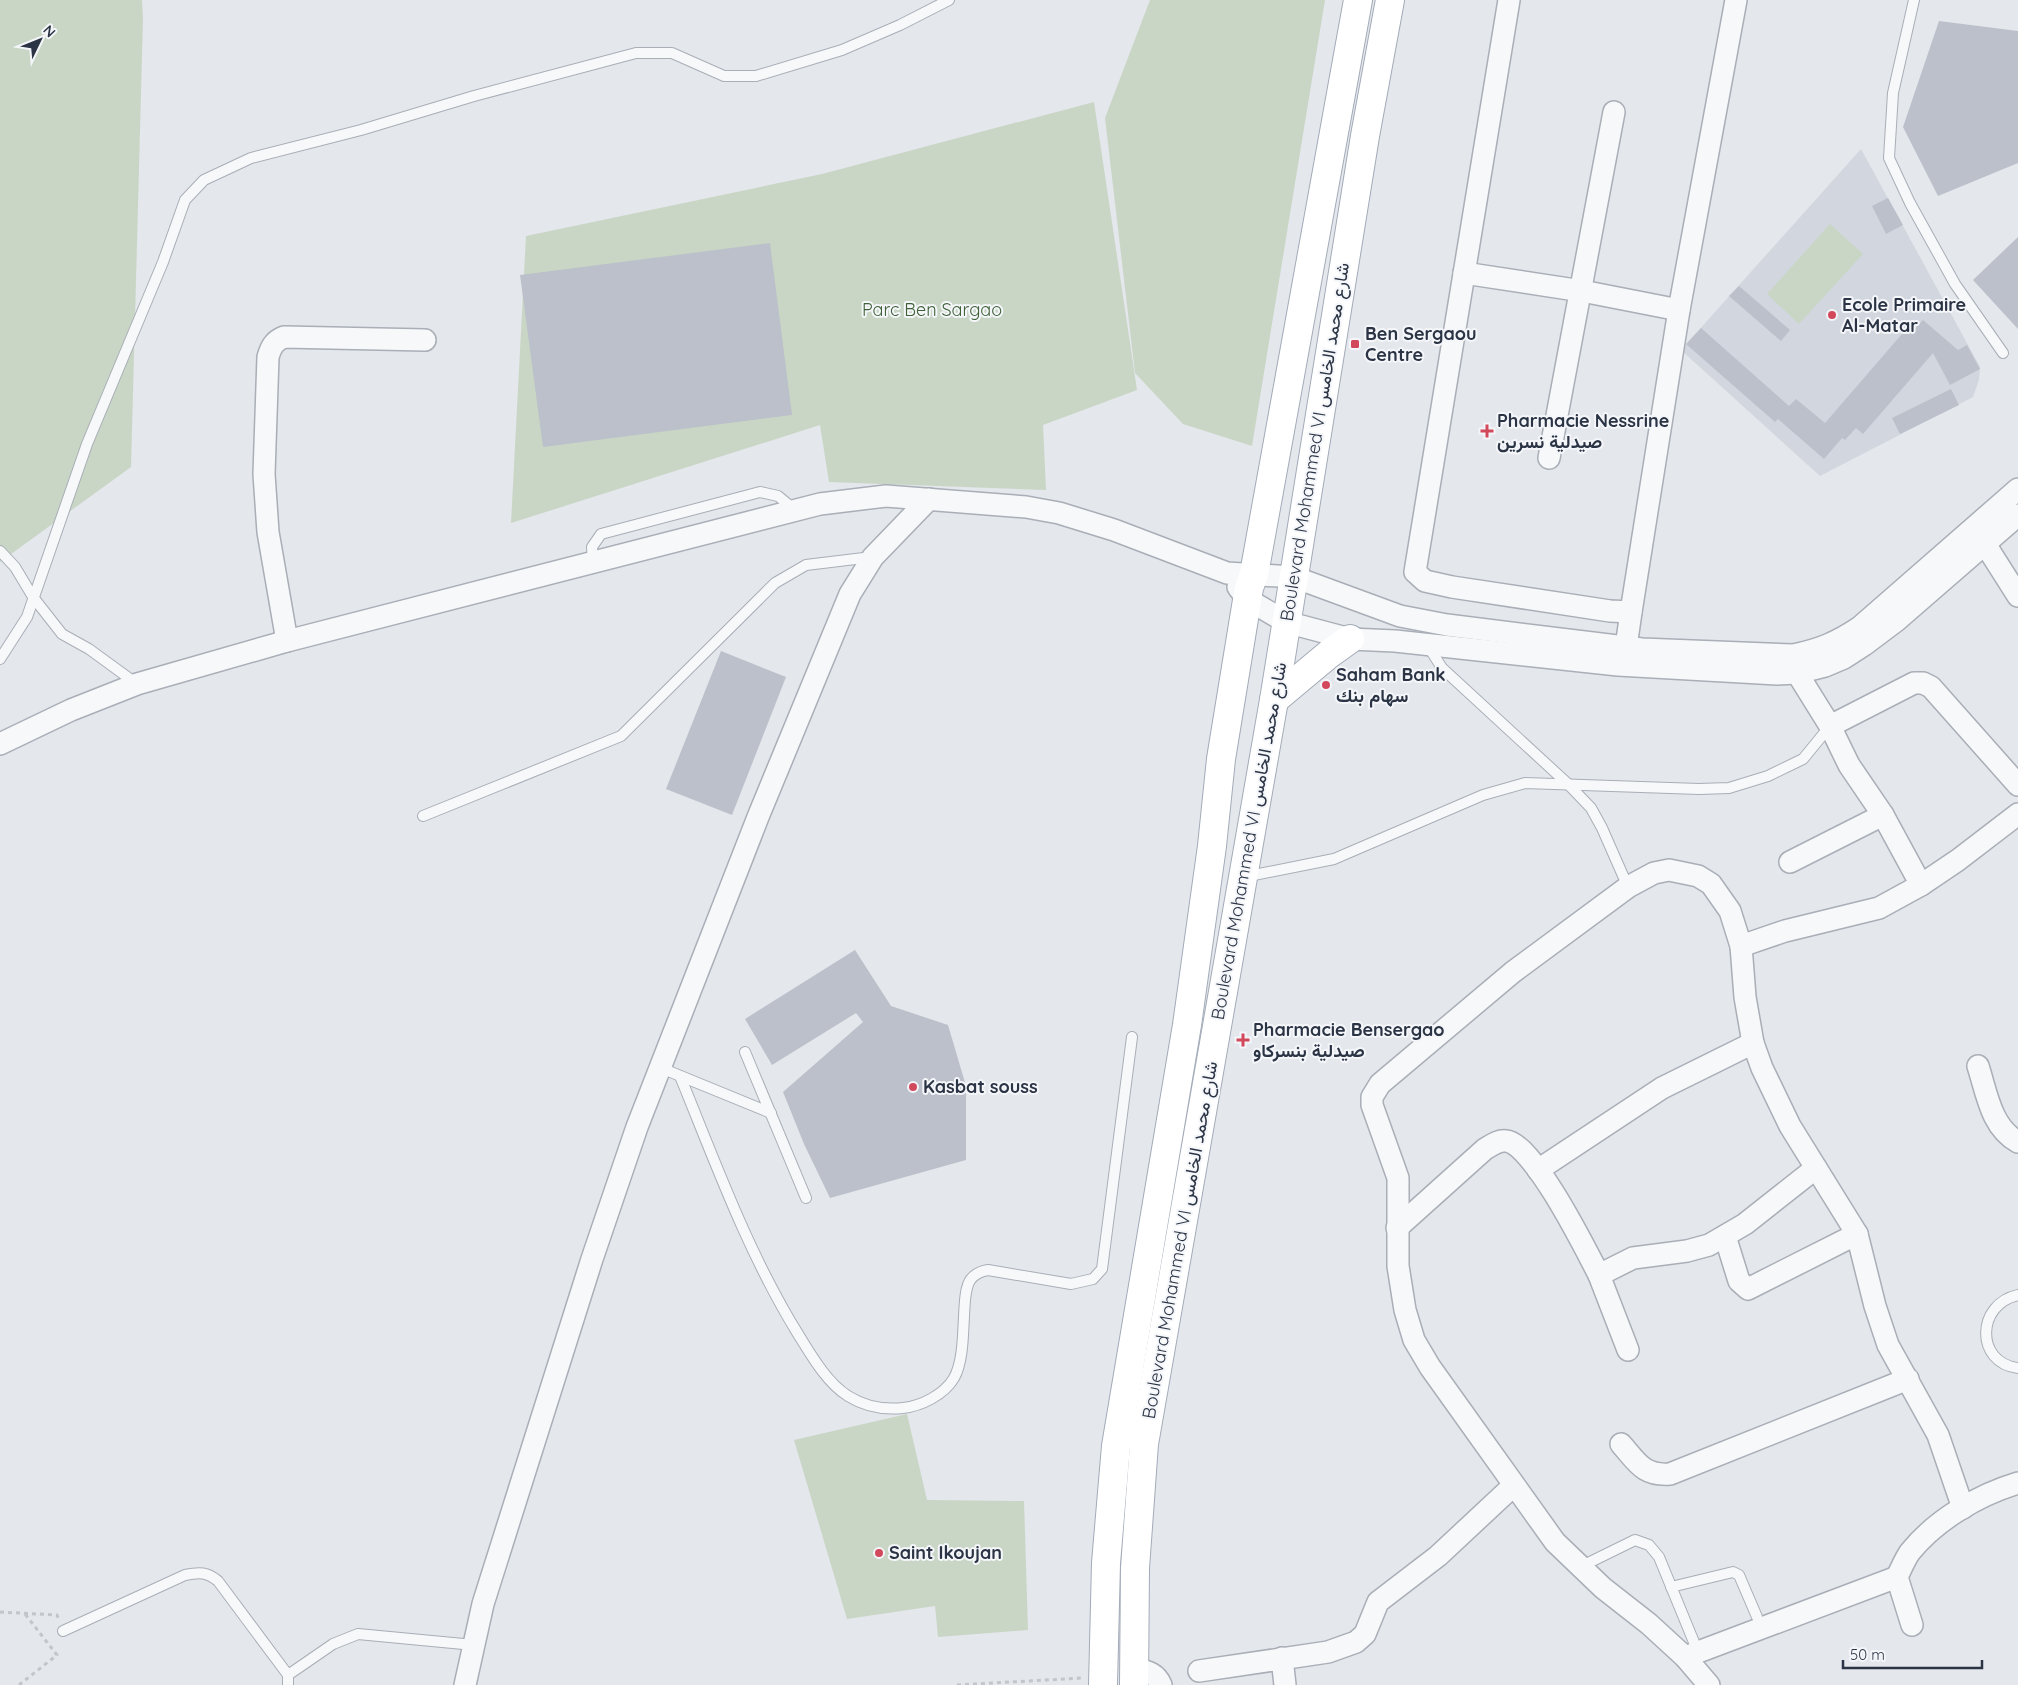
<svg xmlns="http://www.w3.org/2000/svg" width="2018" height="1685" font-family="Quicksand,Vazirmatn,sans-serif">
<rect width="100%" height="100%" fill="#e4e7ec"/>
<!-- built -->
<path fill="#d2d6de" d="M1861 149 1980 367 1979 380 1973 397 1820 476 1681 350Z"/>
<!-- green -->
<g fill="#c9d6c5">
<path d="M0 0H142L143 19 131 467 0 562Z"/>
<path d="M1150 0H1325L1252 446 1183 424 1135 373 1105 118Z"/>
<path d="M1094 102 1137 390 1043 425 1046 490 829 482 820 425 511 523 526 236 822 174Z"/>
<path d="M1830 224 1863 254 1799 324 1767 294Z"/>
<path d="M907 1414 927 1500 1024 1501 1028 1630 938 1637 935 1606 847 1619 794 1440Z"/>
</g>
<!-- building -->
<g fill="#bbc0ca">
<path d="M1939 21 2018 31V163L1938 196 1903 127Z"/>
<path d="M1888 198 1903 225 1886 234 1872 206Z"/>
<path d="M2018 237V329L1973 280Z"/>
<path d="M770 243 792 415 543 447 520 275Z"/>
<path d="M1739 286 1790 330 1781 341 1729 296Z"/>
<path d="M1923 320 1958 350 1967 345 1980 369 1950 385 1933 353 1863 434 1856 428 1845 440 1842 438 1824 459 1778 419 1775 422 1686 344 1701 328 1789 406 1796 399 1825 423 1908 327 1913 331Z"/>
<path d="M1951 389 1959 405 1900 434 1892 418Z"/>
<path d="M721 651 786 677 732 815 666 789Z"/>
<path d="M855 950 891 1006 948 1025 966 1086V1160L830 1198 804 1144 783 1092 863 1022 856 1013 772 1065 745 1019Z"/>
</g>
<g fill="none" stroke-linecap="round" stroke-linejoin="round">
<defs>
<g id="lane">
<path d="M1914 0 1893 93 1889 158 1910 203 1955 284 2003 353"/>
<path d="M0 551 15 567 33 597 62 634 89 649 137 684"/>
<path d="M593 563 592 547 601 534 760 492 778 496 795 510"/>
<path d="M1428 646 1442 668 1568 784 1591 808 1602 828 1628 887"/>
<path d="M0 659 27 617 87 444 163 262 185 200 204 180 251 158 361 130 474 96 636 53H672L724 76H756L842 50 900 25 949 0"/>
<path d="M423 816 621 736 775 583 806 565 872 557"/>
<path d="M1244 877 1334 859 1483 795 1525 783 1699 789 1729 788 1768 776 1803 759 1830 726"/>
<path d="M745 1052 806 1198"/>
<path d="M661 1068 771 1113"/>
<path d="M680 1076C716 1164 748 1253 798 1334 811 1355 827 1383 848 1396 864 1406 884 1410 903 1408 921 1406 944 1395 954 1378 969 1352 959 1293 971 1279 975 1274 982 1271 988 1270L1071 1284 1093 1279 1102 1269 1132 1037"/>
<path d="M2018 1295C1976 1304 1975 1363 2018 1368"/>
<path d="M1580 1567 1635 1540 1649 1545 1659 1557 1698 1652"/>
<path d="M1671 1587 1733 1572 1739 1575 1757 1617"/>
<path d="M63 1631 185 1575C200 1572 207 1572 218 1581L288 1675V1685"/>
<path d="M288 1675 333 1644 358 1634 474 1645"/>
</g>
<g id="street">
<path d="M1509 0 1415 572 1425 581 1452 587 1610 611 1631 612 1679 310 1736 0"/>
<path d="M1464 273 1582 291 1679 310"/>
<path d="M1549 458 1614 112"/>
<path d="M1985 544 2018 596"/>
<path d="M1238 587 1247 599 1286 622 1350 639 1395 641 1618 665 1777 674 1797 673 1825 666 1844 658 1864 645 1896 621 2018 515"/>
<path d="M287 641 268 532 264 474 268 357C271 347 274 341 284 337L425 340"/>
<path d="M1626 647 1631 612"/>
<path d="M1797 673 1830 726 1849 765 1883 815 1921 885"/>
<path d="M1830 726 1914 683H1923L1931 687 2018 785"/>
<path d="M0 744 71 710 137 684 287 641 820 504 886 496 1026 507 1059 513 1114 530 1227 573 1294 577 1400 616 1447 625 1642 649 1793 655C1819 650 1838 642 1860 627L2018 489"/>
<path d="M1790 862 1883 815"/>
<path d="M1741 946 1785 931 1879 908 1921 885 1958 860 2018 814"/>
<path d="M1978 1066C1987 1094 1991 1127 2018 1142"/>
<path d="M1538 1170 1662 1088 1753 1043"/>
<path d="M1397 1228 1485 1149C1492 1145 1498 1140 1506 1141 1533 1143 1586 1250 1599 1275"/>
<path d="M1725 1236 1739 1281 1748 1289 1857 1234"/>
<path d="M1628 1350 1599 1275 1633 1258 1687 1251 1709 1245 1745 1224 1816 1168"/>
<path d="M1621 1444C1637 1462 1643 1476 1670 1474L1908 1379"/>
<path d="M1912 1625 1897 1577C1901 1569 1905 1559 1910 1552 1936 1520 1978 1495 2018 1483"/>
<path d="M1685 1657 1897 1577"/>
<path d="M1282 1658 1285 1685"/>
<path d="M1133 1668C1145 1671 1156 1672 1161 1685"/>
<path d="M1199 1671 1328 1652 1356 1642 1365 1634 1378 1602 1438 1556 1513 1486"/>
<path d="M465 1685 483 1604 592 1259 637 1127 758 817 850 594 873 557 929 499"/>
<path d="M1709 1685 1685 1657 1649 1624 1603 1588 1555 1542 1430 1367 1414 1340 1405 1310 1398 1266V1178L1372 1105V1097L1380 1084 1513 972 1628 887 1654 873 1669 870 1698 876 1711 884 1730 911 1741 946 1745 997 1753 1043 1762 1068 1790 1126 1857 1234 1875 1306 1888 1345 1938 1435 1963 1508"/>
</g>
<g id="primary">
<path d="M1274 700 1329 654 1350 639"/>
<path d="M1103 1685 1106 1563 1116 1446 1187 1025 1212 846 1221 759 1249 588 1254 574 1358 0"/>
<path d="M1134 1685 1135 1568 1144 1444 1274 700 1365 136 1390 0"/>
</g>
</defs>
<!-- lane casing -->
<use href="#lane" stroke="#a9aeb7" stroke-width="12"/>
<!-- street casing -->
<use href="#street" stroke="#a9aeb7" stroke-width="24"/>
<!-- primary casing -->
<use href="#primary" stroke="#a3abb8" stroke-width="30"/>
<!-- path -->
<g stroke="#c2c5cb" stroke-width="3" stroke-dasharray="4 4" stroke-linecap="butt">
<path d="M0 1612 57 1615 59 1620"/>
<path d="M19 1685 57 1655 25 1614"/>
<path d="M957 1685 1082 1678"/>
</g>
<!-- lane -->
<use href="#lane" stroke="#f7f8fa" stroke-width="10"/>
<!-- street -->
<use href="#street" stroke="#f7f8fa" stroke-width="21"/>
<!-- primary -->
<use href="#primary" stroke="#fff" stroke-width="28"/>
</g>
<!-- markers -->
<g fill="#d1495b" stroke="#f4f6f9" stroke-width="2">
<circle cx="1832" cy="315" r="5"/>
<rect x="1350" y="339" width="10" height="10" rx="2.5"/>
<path d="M1484.5 423.5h5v5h5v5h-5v5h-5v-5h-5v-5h5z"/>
<circle cx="1326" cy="685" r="5"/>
<path d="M1240.5 1032.5h5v5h5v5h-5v5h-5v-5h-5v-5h5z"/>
<circle cx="913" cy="1087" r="5"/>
<circle cx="879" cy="1553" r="5"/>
</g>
<g text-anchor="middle" stroke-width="4" stroke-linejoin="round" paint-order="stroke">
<!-- poi labels -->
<g font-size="18" font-weight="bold" fill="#2b3445" stroke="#f4f6f9" text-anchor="start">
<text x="1842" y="311">Ecole Primaire<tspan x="1842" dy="21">Al-Matar</tspan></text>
<text x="1365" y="340">Ben Sergaou<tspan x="1365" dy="21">Centre</tspan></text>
<text x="1497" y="427">Pharmacie Nessrine<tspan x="1497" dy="21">صيدلية نسرين</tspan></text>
<text x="1336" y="681">Saham Bank<tspan x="1336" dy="21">سهام بنك</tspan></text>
<text x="1253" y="1036">Pharmacie Bensergao<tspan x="1253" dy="21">صيدلية بنسركاو</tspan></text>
<text x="923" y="1093">Kasbat souss</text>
<text x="889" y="1559">Saint Ikoujan</text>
</g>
<!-- park labels -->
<g font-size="18" fill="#3f6138" stroke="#f4f6f9">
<text x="932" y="316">Parc Ben Sargao</text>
</g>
<!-- street labels -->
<g font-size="18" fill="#2b3445" stroke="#f4f6f9">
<text transform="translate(1315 442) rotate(-81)" y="6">Boulevard Mohammed VI شارع محمد الخامس</text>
<text transform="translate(1249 841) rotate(-80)" y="6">Boulevard Mohammed VI شارع محمد الخامس</text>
<text transform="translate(1180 1240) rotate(-80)" y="6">Boulevard Mohammed VI شارع محمد الخامس</text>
</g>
</g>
<!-- north arrow -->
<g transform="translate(40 40) rotate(47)" stroke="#f4f6f9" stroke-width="4" paint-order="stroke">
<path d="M0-4L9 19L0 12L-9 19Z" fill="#2b3445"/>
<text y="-8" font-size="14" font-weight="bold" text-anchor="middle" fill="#2b3445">N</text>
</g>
<!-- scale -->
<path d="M1843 1660v8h139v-8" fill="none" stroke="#2b3445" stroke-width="2.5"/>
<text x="1850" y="1660" font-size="15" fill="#2b3445" stroke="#f4f6f9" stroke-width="4" paint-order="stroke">50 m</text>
</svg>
